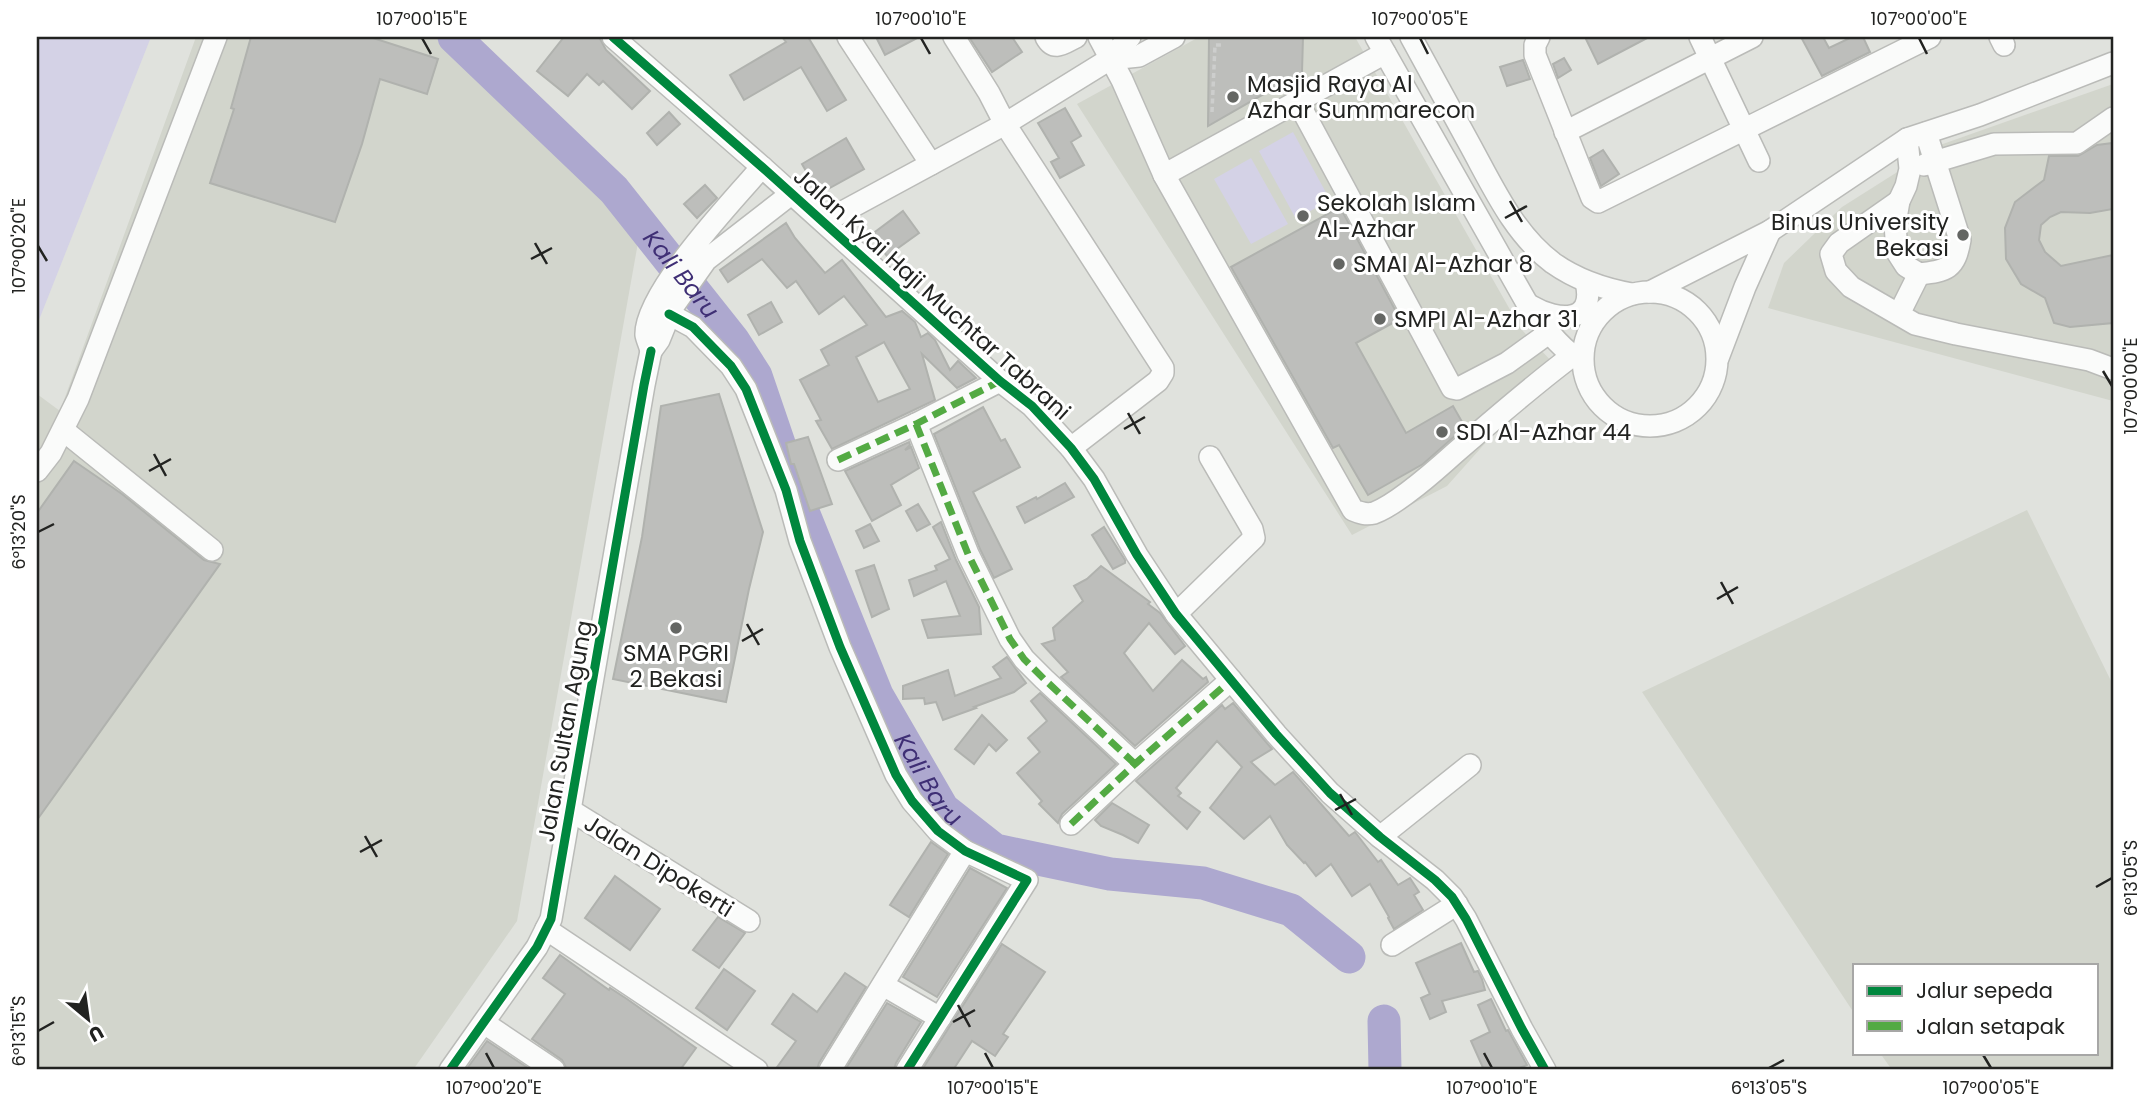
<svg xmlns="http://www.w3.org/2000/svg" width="2150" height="1107" font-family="Poppins,sans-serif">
<rect width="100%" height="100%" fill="#e0e2dd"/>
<!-- built -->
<g fill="#d2d5cc">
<path d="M196 37H456L497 68 639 237 517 921 413 1070H37V394L60 411Z"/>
<path d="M1199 37H1355L1521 329 1555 365 1447 486 1352 535 1077 104Z"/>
<path d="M2113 84V401L1768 308 1784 263 1842 207 1940 145Z"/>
<path d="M2027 510 2113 685V1070H1892L1880 1053H2096V965H1854V1013L1642 692Z"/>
</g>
<!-- green -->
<g fill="#d4d2e6">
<path d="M37 37H151L37 325Z"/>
<path d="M1293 132 1330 200 1296 219 1259 151Z"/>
<path d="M1251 158 1288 224 1251 244 1214 179Z"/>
</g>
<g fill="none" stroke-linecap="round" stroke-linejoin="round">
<!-- river -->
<g stroke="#ada8cf" stroke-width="33">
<path id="s1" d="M454 37 614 190 733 340 756 376 799 502 877 695 943 809 995 850 1110 874 1203 883 1291 910 1349 957"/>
<path d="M1384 1021 1385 1070"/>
</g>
</g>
<!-- building -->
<g fill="#bdbebb" stroke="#b0b2ae" stroke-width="2" fill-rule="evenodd">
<path d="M251 37H370L438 59 427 94 380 79 362 144 335 222 210 183 234 109 231 108Z"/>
<path d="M564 37H599L606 50 650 91 632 109 603 81 599 85 587 74 568 96 537 71Z"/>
<path d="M782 37H808L846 100 827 111 801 67 744 100 730 75 786 42Z"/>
<path d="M876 37H919L885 55Z"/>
<path d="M969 37H1012L1022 52 992 72Z"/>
<path d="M1209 37H1303L1302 72 1208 126Z"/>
<path d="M1585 37H1649L1598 64Z"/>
<path d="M1801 37H1823L1829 48 1852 37H1863L1870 52 1822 76Z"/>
<path d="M1564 58 1571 70 1558 78 1553 64Z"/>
<path d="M1523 60 1530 79 1507 86 1500 67Z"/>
<path d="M1065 108 1081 136 1071 142 1084 165 1060 178 1051 162 1059 158 1038 123Z"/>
<path d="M669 112 680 124 657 145 647 133Z"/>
<path d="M846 138 864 169 819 194 802 164Z"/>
<path d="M2113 143V209L2090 213 2061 212 2050 217 2041 225 2039 240 2045 252 2061 266 2113 255V323L2070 327 2054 323 2045 298 2021 284 2006 259 2005 228 2015 202 2044 180 2049 156H2078L2097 145Z"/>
<path d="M1603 150 1619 174 1601 186 1590 158Z"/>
<path d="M705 185 717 198 697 218 684 204Z"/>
<path d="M1340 207 1400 319 1356 343 1406 433 1453 406 1465 427 1423 464 1368 495 1339 445 1333 448 1231 267Z"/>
<path d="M903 211 919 233 887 256 871 235Z"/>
<path d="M786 223 795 238 825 273 842 260 886 317 902 311 915 322 921 337 928 333 935 340 950 370 958 361 976 378 957 388 922 354 935 400 832 449 816 421 821 420 800 380 829 365 821 350 867 325 844 296 819 314 796 281 787 288 762 259 728 282 720 270ZM884 342 910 389 878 402 856 357Z"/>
<path d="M771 302 782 322 759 335 748 315Z"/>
<path d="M719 394 763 532 749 589 726 702 613 679 642 537 661 406Z"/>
<path d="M983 407 1001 441 1005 439 1020 467 973 492 1012 569 994 578 980 549 934 434Z"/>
<path d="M808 437 832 504 810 511 794 464H791L786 443Z"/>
<path d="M909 442 910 445 905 450 911 447 919 468 891 485 901 505 872 521 845 471Z"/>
<path d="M74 461 122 494 204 560 220 564 37 820V513Z"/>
<path d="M1065 483 1074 497 1025 523 1017 507 1036 497 1037 499Z"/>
<path d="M918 504 930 524 917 531 906 511Z"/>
<path d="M941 522 956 560 979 607 981 634 928 638 922 620 960 616 946 581 914 596 909 580 937 570 935 566 950 559 933 527Z"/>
<path d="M870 524 879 541 864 548 856 531Z"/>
<path d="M1104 527 1125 560V563L1113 569 1092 535Z"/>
<path d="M874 565 889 609 872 617 856 571Z"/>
<path d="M1101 566 1150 602 1148 604 1160 613 1185 646 1175 654 1149 623 1124 653 1153 691 1182 660 1203 679 1206 677 1208 682 1135 746 1061 677 1068 672 1042 644 1055 640 1053 628 1083 601 1074 586 1087 579Z"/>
<path d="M1007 657 1026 683 1014 692 974 707 976 708 943 720 936 702 925 704 924 698 903 699V686L948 670 955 696 1001 678 993 667Z"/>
<path d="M1040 693 1116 764 1062 814 1058 823 1039 804 1042 801 1017 773 1040 752 1028 738 1047 721 1031 701Z"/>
<path d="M1233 703 1272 749 1251 762 1275 785 1293 772 1349 836 1355 832 1378 862 1381 860 1398 885 1410 878 1419 892 1414 895 1423 910 1394 929 1388 918 1389 917 1370 884 1352 896 1331 864 1316 876 1305 862 1304 863 1287 845 1270 816 1244 839 1210 808 1242 767 1217 741 1176 788 1181 793 1178 796 1200 812 1187 829 1136 781 1222 705 1225 709Z"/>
<path d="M982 715 1007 740 996 751 989 744 974 764 955 749Z"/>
<path d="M1112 803 1149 825 1138 843 1123 835 1101 826 1095 820Z"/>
<path d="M931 842 948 854 909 917 890 905Z"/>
<path d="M970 868 1007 888 937 997 903 977Z"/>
<path d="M615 876 660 909 630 950 585 918Z"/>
<path d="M718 917 745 933 719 968 693 950Z"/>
<path d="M1461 943 1474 972 1478 971 1482 979 1485 990 1442 1001 1446 1012 1430 1019 1421 998 1430 994 1416 963Z"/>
<path d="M1002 944 1045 972 1003 1034 1008 1037 995 1056 972 1041 953 1070H922Z"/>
<path d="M560 955 609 990 610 988 627 999 696 1048 680 1070H567L562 1060 532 1039 565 994 543 978Z"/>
<path d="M724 969 755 991 727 1030 696 1008Z"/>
<path d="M845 973 866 987 819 1063 817 1070H775L796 1041 772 1024 793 994 817 1012Z"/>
<path d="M1491 999 1506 1031 1508 1030 1527 1065 1515 1070H1484L1471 1041 1490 1032 1478 1005Z"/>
<path d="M887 1003 921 1022 896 1063 894 1070H845Z"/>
<path d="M487 1041 531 1070H466Z"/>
</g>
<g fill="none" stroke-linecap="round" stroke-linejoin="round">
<defs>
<g id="minor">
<path d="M613 37 762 167 1000 381 1032 406 1071 448 1094 479 1137 555 1176 614 1276 734 1330 793 1380 837 1435 880 1452 897 1466 919 1522 1029 1545 1070"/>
<path d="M848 37 931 164"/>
<path d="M954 37 989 93 1005 124 1163 368V373L1158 381 1071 448"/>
<path d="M1046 37C1054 52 1064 43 1076 37"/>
<path d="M1099 37 1122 80 1164 175 1353 510C1360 513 1366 515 1374 513 1398 504 1436 470 1456 452 1494 419 1532 386 1572 356"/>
<path d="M1376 37 1528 305C1544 325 1559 349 1582 361"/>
<path d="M1411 37C1431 73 1450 109 1470 145 1493 187 1514 234 1553 263 1577 280 1604 289 1632 294"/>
<path d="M1539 37 1535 45V55L1592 198 1598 202 1930 37"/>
<path d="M1700 37 1759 161"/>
<path d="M2000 37 2004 45"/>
<path d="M1110 59 1139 56 1174 37"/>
<path d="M1298 102 1452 388 1457 389 1507 363 1550 332"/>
<path d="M1565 132 1752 37"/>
<path d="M1907 139 1910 169 1906 186 1899 201 1895 224 1897 252 1906 266 1919 274C1947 271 1955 269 1960 240L1926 133"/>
<path d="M1924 165 1994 144 2077 143 2113 118"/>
<path d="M762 167C734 199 644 294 646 335 647 340 650 346 651 351L659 340 672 308 706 260 791 194"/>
<path d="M1164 175 1385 53"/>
<path d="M1899 201 1839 243 1831 254 1836 271 1851 287 1915 324 1956 334 2089 360 2113 369"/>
<path d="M824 222 1005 124 1110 59 1130 37"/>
<path d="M1770 231 1907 139 1980 115 2113 63"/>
<circle cx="1650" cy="359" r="67"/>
<path d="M1650 292 1770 231 1745 287 1718 358"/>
<path d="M1531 306C1558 322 1596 324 1586 282"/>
<path d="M669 314 693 327 731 366 746 389 786 490 800 541 840 647 896 775 912 801 938 831 965 851 1027 880 907 1070"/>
<path d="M1899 314 1919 274"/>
<path d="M916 424 968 554 1010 639 1024 659 1044 679 1135 764"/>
<path d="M63 430 212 550"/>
<path d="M838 460 916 424 1000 381"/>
<path d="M37 471 51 453 78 399 216 37"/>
<path d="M1176 614 1254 538 1252 529 1210 457"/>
<path d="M570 810 749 921"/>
<path d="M1071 824 1135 764 1231 680"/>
<path d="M1380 837 1470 765"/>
<path d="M546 929 757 1070"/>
<path d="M1392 945 1457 904"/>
<path d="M883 985 940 1018"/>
<path d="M484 1023 554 1070"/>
<path d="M450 1070 537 947 551 919 644 385 651 351"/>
<path d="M830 1070 965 851"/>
</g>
</defs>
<!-- minor casing -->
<use href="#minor" stroke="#babbb8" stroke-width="24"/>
<!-- path -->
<path stroke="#cdcecd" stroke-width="3.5" stroke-dasharray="5 3.5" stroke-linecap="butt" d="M1212 112 1215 45H1224"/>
<!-- minor -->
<use href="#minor" stroke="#fafbfa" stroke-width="21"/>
<!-- quiet -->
<g stroke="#53aa43" stroke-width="7" stroke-dasharray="14 7" stroke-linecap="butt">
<path d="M916 424 968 554 1010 639 1024 659 1044 679 1135 764"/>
<path d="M838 460 916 424 1000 381"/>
<path d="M1071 824 1135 764 1231 680"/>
</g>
<defs>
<g id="cycleway">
<path d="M613 37 762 167 1000 381 1032 406 1071 448 1094 479 1137 555 1176 614 1276 734 1330 793 1380 837 1435 880 1452 897 1466 919 1522 1029 1545 1070"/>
<path d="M669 314 693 327 731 366 746 389 786 490 800 541 840 647 896 775 912 801 938 831 965 851 1027 880 907 1070"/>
<path d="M450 1070 537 947 551 919 644 385 651 351"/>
</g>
</defs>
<!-- cycleway casing -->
<use href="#cycleway" stroke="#fff" stroke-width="13"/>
<!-- cycleway -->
<use href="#cycleway" stroke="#00873e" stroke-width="9"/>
</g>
<!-- ticks -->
<path fill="none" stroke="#222321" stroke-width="2.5" d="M422 38 431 54M921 38 930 54M1420 38 1428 54M1919 38 1927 54M1510 201 1522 222M1505 218 1527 206M535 243 547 264M38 246 47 261M531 259 552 248M2103 371 2112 386M1128 413 1140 434M1124 429 1145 417M154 454 166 476M149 471 171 459M38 532 54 524M1721 582 1733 604M1717 599 1738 587M747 624 759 645M742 641 763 629M1340 794 1352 815M1335 810 1356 799M365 836 377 857M360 852 382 840M2096 887 2112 878M958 1005 970 1027M953 1022 975 1010M38 1031 54 1022M486 1053 494 1068M985 1053 993 1068M1484 1053 1492 1068M1982 1053 1991 1068M1769 1068 1784 1060"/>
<!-- markers -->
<g fill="#646663" stroke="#fff" stroke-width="2.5">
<circle cx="1233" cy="97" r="7"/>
<circle cx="1303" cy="216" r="7"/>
<circle cx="1963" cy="235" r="7"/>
<circle cx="1339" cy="264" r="7"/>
<circle cx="1380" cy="319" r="7"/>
<circle cx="1442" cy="432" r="7"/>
<circle cx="676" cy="628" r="7"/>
</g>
<g text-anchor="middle" stroke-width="6" stroke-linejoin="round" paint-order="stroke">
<!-- poi labels -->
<g font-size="23" fill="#222321" stroke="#fff" text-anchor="start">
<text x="1247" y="92">Masjid Raya Al<tspan x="1247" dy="26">Azhar Summarecon</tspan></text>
<text x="1317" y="211">Sekolah Islam<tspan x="1317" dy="26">Al-Azhar</tspan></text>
<text x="1949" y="230" text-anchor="end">Binus University<tspan x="1949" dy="26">Bekasi</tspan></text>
<text x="1353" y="272">SMAI Al-Azhar 8</text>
<text x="1394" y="327">SMPI Al-Azhar 31</text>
<text x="1456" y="440">SDI Al-Azhar 44</text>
<text x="676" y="661" text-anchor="middle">SMA PGRI<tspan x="676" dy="26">2 Bekasi</tspan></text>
</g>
<!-- street labels -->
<g font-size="23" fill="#222321" stroke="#fff">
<text transform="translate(932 294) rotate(42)" y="8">Jalan Kyai Haji Muchtar Tabrani</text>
<text transform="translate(565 731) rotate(-80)" y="8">Jalan Sultan Agung</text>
<text transform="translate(659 866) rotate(32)" y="8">Jalan Dipokerti</text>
</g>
<!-- water labels -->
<g font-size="24" font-style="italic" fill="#3f2f75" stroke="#fff">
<text dy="8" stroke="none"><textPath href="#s1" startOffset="329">Kali Baru</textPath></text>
<text dy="8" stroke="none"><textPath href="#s1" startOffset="896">Kali Baru</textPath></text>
</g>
</g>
<!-- border -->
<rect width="2150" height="1107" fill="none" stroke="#ffffff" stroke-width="77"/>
<!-- legend -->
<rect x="1853" y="964" width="245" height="91" fill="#ffffff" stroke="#a7a7a6" stroke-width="2"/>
<rect x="1867" y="986" width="35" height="10" fill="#00873e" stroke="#a7a7a6" stroke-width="2"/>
<text x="1916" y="998" font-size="21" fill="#222321">Jalur sepeda</text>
<rect x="1867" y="1021" width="35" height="10" fill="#53aa43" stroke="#a7a7a6" stroke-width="2"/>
<text x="1916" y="1034" font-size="21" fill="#222321">Jalan setapak</text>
<!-- north arrow -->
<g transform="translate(88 1019) rotate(151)" stroke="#ffffff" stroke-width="5" paint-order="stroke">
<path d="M0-5L12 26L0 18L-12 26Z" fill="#222321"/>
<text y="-10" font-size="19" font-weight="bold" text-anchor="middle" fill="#222321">U</text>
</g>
<rect x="38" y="38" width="2074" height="1030" fill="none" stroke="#222321" stroke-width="2.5"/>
<g font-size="18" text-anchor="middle" fill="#222321">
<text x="422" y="25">107°00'15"E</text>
<text x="921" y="25">107°00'10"E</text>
<text x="1420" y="25">107°00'05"E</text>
<text x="1919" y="25">107°00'00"E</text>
<text transform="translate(19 246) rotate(-90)" y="6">107°00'20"E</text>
<text transform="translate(2131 386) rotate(-90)" y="6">107°00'00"E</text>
<text transform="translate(19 532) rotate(-90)" y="6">6°13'20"S</text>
<text transform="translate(2131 878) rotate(-90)" y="6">6°13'05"S</text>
<text transform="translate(19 1031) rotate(-90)" y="6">6°13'15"S</text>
<text x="494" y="1094">107°00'20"E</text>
<text x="993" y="1094">107°00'15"E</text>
<text x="1492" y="1094">107°00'10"E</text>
<text x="1769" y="1094">6°13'05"S</text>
<text x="1991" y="1094">107°00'05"E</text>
</g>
</svg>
